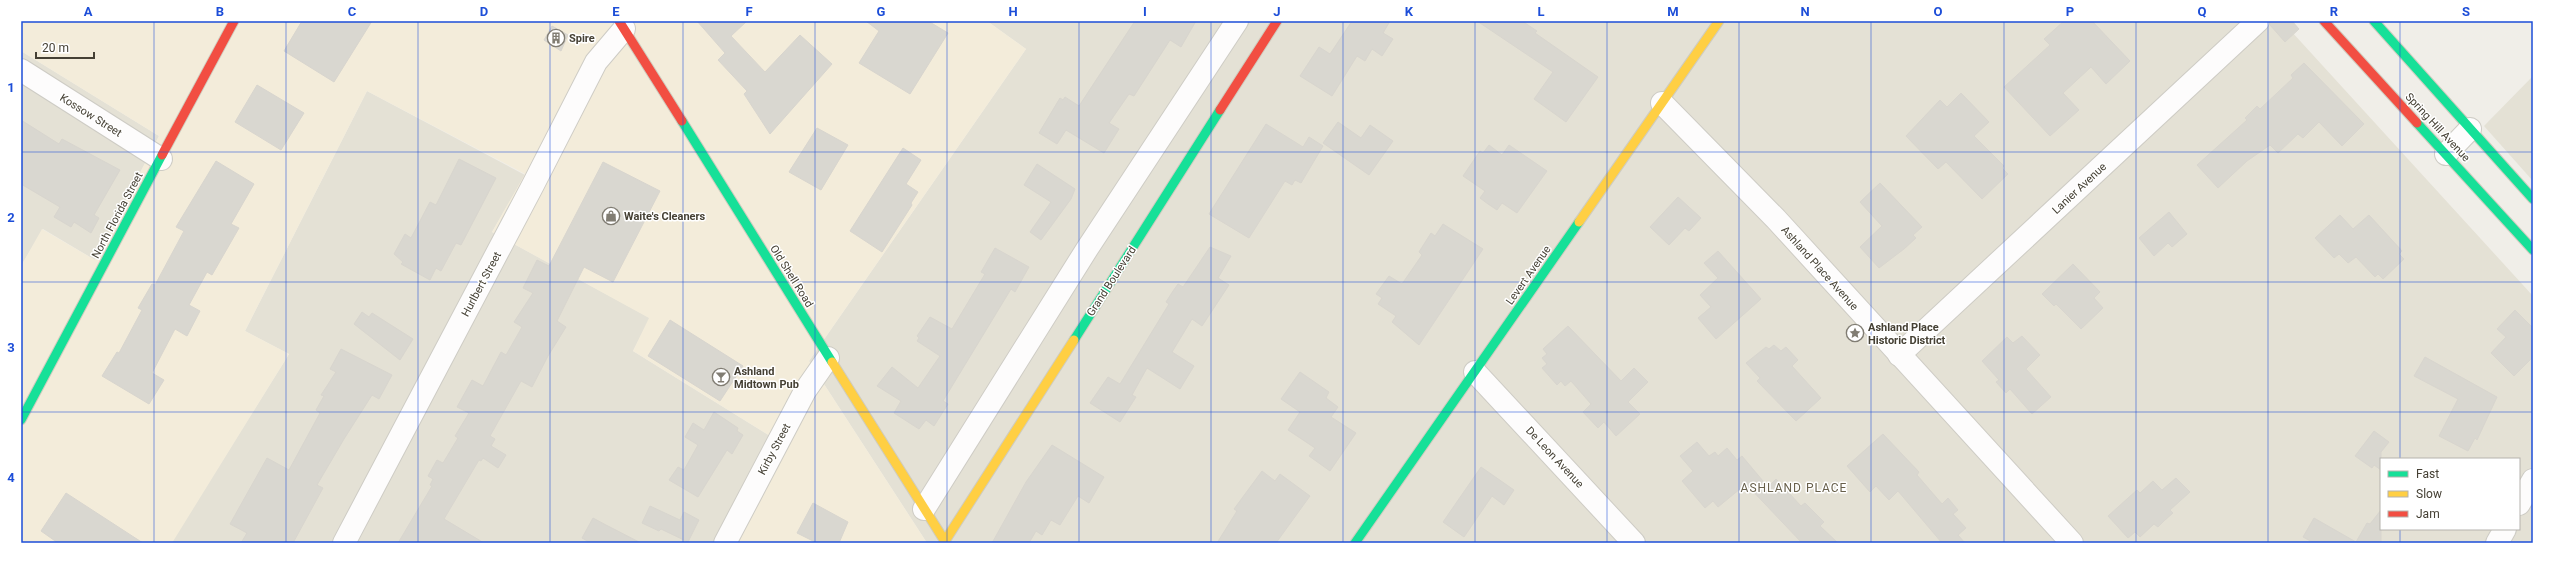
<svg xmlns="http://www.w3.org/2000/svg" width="2554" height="564" font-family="Roboto,sans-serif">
<rect width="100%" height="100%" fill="#f0eee8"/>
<!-- residential -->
<g fill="#e4e1d5" fill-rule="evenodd">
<path d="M987 21H2282L2533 296V543H927L809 361 1026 49ZM2381 459H2519V529H2381Z"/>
<path d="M21 51 159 136 95 260 43 229 21 266Z"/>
<path d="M2533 76V181L2484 126Z"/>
<path d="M367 91 525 175 492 232 650 318 633 351 788 447 738 543H171L289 354 245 331Z"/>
</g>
<!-- commercial -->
<path fill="#f3ecda" d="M21 21H987L1026 49 809 361 927 543H738L788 447 633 351 649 318 492 232 525 174 367 91 245 331 289 354 172 543H21V266L42 229 95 260 159 136 21 51Z"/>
<!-- building -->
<g fill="#d9d7d0" stroke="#d8d5ce">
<path d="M302 21H372L334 82 284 51Z"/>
<path d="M697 21H747L731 36 765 72 800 35 832 64 770 134 744 94 747 91 718 60 725 53Z"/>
<path d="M866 21H928L948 33 910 94 859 63 879 31Z"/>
<path d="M1135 21H1196L1181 47 1170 40 1134 96 1129 94 1109 123 1119 129 1104 153 1066 130 1057 144 1039 133 1060 98 1063 100 1065 97 1079 106Z"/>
<path d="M1352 21H1390L1383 33 1393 39 1382 56 1372 49 1365 61 1357 56 1332 96 1300 76 1319 47 1330 54Z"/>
<path d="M1477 21H1522L1537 31 1535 33 1598 77 1566 122 1534 99 1553 72Z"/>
<path d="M2064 21H2092L2130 61 2106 84 2091 67 2063 93 2079 110 2050 136 2004 87 2050 45 2044 39Z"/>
<path d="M2270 21H2292L2299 29 2285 42 2270 25Z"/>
<path d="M552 26 568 35 561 51 544 40Z"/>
<path d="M2304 63 2364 124 2342 146 2319 122 2303 138 2298 134 2278 153 2270 145 2247 161 2218 188 2197 165 2247 120 2245 118 2257 106 2260 109 2293 78 2291 75Z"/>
<path d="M257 85 304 113 281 150 235 122Z"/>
<path d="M1961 93 1989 122 1974 136 2004 166 2002 168 2008 174 1982 199 1946 162 1938 169 1906 136 1940 100 1947 107Z"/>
<path d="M21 120 59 144 62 139 120 170 94 215 99 218 91 233 74 222 71 227 54 217 60 207 21 184Z"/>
<path d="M1338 122 1361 138 1370 125 1393 141 1369 175 1323 143Z"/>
<path d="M1266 124 1303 147 1309 137 1323 146 1301 183 1295 180 1292 185 1285 181 1249 238 1209 214Z"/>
<path d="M817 128 848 145 821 190 789 172Z"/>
<path d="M1489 145 1502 155 1509 145 1547 171 1517 213 1502 203 1497 210 1488 204 1480 198 1485 191 1463 176 1480 151 1483 153Z"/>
<path d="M903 148 921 160 906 184 918 192 911 203 912 205 882 252 850 231Z"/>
<path d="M459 159 496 178 461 245 456 243 441 271 436 268 430 280 401 264 403 262 394 254 405 234 411 238 430 202 436 205Z"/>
<path d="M216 161 254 184 231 224 239 228 212 275 207 272 189 305 200 311 187 336 175 329 152 373 164 380 149 404 102 376 117 352 119 353 142 310 138 308 152 284 155 285 184 231 176 227Z"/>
<path d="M603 162 660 191 613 282 584 267 557 321 566 327 548 356 532 387 521 381 490 436 495 439 491 446 506 455 498 468 483 458 481 461 479 460 444 519 484 543H398L432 486 430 485 433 479 428 476 437 460 443 463 458 438 455 436 469 413 457 407 472 380 483 386 501 352 506 355 522 327 514 322 533 293 523 288 537 260 549 266Z"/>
<path d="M1037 164 1075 189 1071 199 1041 240 1030 232 1051 202 1024 185Z"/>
<path d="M1880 183 1922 227 1913 235 1916 238 1904 249 1879 268 1860 247 1882 226 1860 202Z"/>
<path d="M1678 197 1701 218 1689 231 1685 228 1669 245 1650 227Z"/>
<path d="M2169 212 2187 234 2172 247 2168 243 2154 256 2139 238Z"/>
<path d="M2340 215 2353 229 2369 215 2402 251 2399 254 2404 259 2383 279 2378 274 2375 277 2356 257 2348 263 2339 254 2334 258 2315 238Z"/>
<path d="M1443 224 1483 249 1419 345 1392 322 1396 316 1378 304 1382 298 1376 294 1389 276 1402 284 1422 255 1419 252 1431 233 1435 236Z"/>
<path d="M1210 247 1231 256 1218 278 1229 285 1202 326 1192 319 1172 352 1194 366 1180 389 1147 368 1132 395 1136 397 1120 422 1090 403 1108 377 1120 384 1169 304 1166 302 1173 291 1178 284 1183 287Z"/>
<path d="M995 248 1029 267 1015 292 1011 289 943 401 948 404 934 426 926 420 919 429 894 413 901 401 877 386 892 367 918 388 940 356 917 341 919 338 917 336 930 317 952 329 985 274 981 272Z"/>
<path d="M1718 251 1761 299 1716 339 1698 318 1711 307 1700 295 1718 278 1704 263Z"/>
<path d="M2073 264 2100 292 2094 298 2103 308 2081 329 2056 304 2054 306 2042 294Z"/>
<path d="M2515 310 2533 328V357L2514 376 2491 353 2506 337 2497 329Z"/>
<path d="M362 312 369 317 372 313 413 339 400 360 354 324Z"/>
<path d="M670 320 743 366 720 401 648 356Z"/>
<path d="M1568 326 1621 381 1634 368 1648 382 1628 402 1640 414 1616 436 1604 422 1598 428 1583 412 1591 404 1571 381 1565 386 1561 381 1557 385 1542 368 1547 364 1542 358 1547 354 1543 349Z"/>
<path d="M2022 336 2040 355 2026 369 2051 397 2032 414 2010 389 2006 393 1996 382 1999 380 1982 361 2007 337 2013 343Z"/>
<path d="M1774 345 1781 351 1786 347 1798 360 1792 366 1821 398 1796 421 1757 381 1760 378 1746 363 1766 347 1769 349Z"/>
<path d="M341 349 392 375 379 399 372 395 344 439 317 485 323 488 293 543H241L247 533 230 524 267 458 289 470 320 413 316 410 324 396 321 395 336 372 330 369Z"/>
<path d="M2425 357 2497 397 2477 440 2475 438 2468 451 2439 436 2458 399 2414 376Z"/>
<path d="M1300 372 1329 392 1326 398 1338 407 1331 417 1356 433 1330 471 1309 456 1315 448 1288 430 1300 412 1281 399Z"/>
<path d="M714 412 738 428 737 431 743 435 732 454 727 450 698 497 669 480 678 467 684 470 698 445 685 437 693 423 704 430Z"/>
<path d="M2374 431 2389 442 2381 452V470L2374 465 2372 468 2355 456Z"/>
<path d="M1883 434 1919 472 1917 475 1942 504 1948 498 1958 510 1953 514 1966 528 1958 535 1965 543H1942L1898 491 1889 500 1876 486 1870 492 1847 466Z"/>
<path d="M1697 442 1709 456 1715 452 1718 456 1727 448 1737 460 1742 456 1768 487 1776 479 1801 506 1805 503 1824 522 1820 526 1838 543H1802L1746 484 1718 507 1713 501 1705 508 1682 481 1693 471 1680 456Z"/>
<path d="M1052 445 1104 477 1089 503 1078 496 1060 525 1051 520 1042 535 1036 531 1029 543H992L1026 482Z"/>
<path d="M1481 467 1514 490 1504 505 1492 496 1464 537 1443 522Z"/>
<path d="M1262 471 1275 481 1280 474 1310 496 1276 543H1217L1237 511 1234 509Z"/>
<path d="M2176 478 2190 492 2170 510 2173 513 2165 520 2158 527 2154 524 2140 537 2135 532 2128 538 2108 516 2137 490 2140 493 2153 481 2162 490Z"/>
<path d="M66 493 143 543H58L41 531Z"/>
<path d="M813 503 848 522 839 543H817L797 533Z"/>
<path d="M650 506 680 520 684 512 699 520 688 542 661 529 659 531 642 523Z"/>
<path d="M2381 510V543H2314L2303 537 2314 518 2356 542 2367 523 2370 524Z"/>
<path d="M593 518 606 525 641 543H591L582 538Z"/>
</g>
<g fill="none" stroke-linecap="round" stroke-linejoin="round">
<defs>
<g id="street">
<path d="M21 70 161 159"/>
<path d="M1662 103 1776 219 2072 543"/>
<path d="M2446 154 2470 129"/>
<path d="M1899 355 2258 21"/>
<path d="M1475 372 1634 543"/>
<path d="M2519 504 2533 480"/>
<path d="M924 509 1087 249 1237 21"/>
<path d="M344 543 533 185 596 62 624 29"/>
<path d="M725 543 805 391 828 358"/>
<path d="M2497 543 2505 529"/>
</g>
<g id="fast">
<path d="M2374 21 2533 199"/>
<path d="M682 121 832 362"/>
<path d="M2417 123 2533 250"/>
<path d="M1074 340 1220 110"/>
<path d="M21 420 162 155"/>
<path d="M1355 543 1579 222"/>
</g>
<g id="slow">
<path d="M1579 222 1719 21"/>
<path d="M832 362 946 543"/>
<path d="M945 541 1074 340"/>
</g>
<g id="jam">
<path d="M619 21 682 121"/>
<path d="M2324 21 2417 123"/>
<path d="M1220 110 1277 21"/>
<path d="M162 155 234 21"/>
</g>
</defs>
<!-- street casing -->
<use href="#street" stroke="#ceccc5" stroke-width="24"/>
<!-- fast casing -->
<use href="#fast" stroke="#cfccbf" stroke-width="11"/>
<!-- slow casing -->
<use href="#slow" stroke="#cfccbf" stroke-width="11"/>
<!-- jam casing -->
<use href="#jam" stroke="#cfccbf" stroke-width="11"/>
<!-- street -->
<use href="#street" stroke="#fdfcfc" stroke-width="22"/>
<!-- fast -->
<use href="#fast" stroke="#16e098" stroke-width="9"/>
<!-- slow -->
<use href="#slow" stroke="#ffcf43" stroke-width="9"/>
<!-- jam -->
<use href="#jam" stroke="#f24e42" stroke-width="9"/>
</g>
<!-- grid -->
<path fill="none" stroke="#1d4ed8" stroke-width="1" stroke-opacity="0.55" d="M154 21V543M286 21V543M418 21V543M550 21V543M683 21V543M815 21V543M947 21V543M1079 21V543M1211 21V543M1343 21V543M1475 21V543M1607 21V543M1739 21V543M1871 21V543M2004 21V543M2136 21V543M2268 21V543M2400 21V459M21 152H2533M21 282H2533M21 412H2533M2400 529V543"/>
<!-- icons -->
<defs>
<symbol id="building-ring" viewBox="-11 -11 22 22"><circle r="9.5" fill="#fff" stroke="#817d73" stroke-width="1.5"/><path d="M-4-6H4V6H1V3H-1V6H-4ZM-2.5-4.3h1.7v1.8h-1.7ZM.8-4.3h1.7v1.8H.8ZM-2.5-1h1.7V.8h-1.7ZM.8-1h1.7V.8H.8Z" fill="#817d73"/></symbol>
<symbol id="shop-ring" viewBox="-11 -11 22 22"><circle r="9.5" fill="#fff" stroke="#817d73" stroke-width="1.5"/><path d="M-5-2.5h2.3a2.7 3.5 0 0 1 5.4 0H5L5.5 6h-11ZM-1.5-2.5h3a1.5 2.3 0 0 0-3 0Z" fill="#817d73"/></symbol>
<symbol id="sight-ring" viewBox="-11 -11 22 22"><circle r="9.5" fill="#fff" stroke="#817d73" stroke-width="1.5"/><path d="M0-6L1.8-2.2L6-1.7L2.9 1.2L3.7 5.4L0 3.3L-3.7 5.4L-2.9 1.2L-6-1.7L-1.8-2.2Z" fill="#817d73"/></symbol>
<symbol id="bar-ring" viewBox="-11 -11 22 22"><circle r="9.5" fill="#fff" stroke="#817d73" stroke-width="1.5"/><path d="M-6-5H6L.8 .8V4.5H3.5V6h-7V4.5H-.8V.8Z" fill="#817d73"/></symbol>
</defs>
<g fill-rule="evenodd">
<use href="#building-ring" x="546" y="28" width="20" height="20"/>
<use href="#shop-ring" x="601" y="206" width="20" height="20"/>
<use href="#sight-ring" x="1845" y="323" width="20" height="20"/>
<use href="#bar-ring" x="711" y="367" width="20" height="20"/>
</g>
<g text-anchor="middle" stroke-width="3" stroke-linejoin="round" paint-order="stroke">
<!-- poi labels -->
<g font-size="11" font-weight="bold" fill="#454034" stroke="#fff" text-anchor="start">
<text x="569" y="42">Spire</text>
<text x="624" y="220">Waite's Cleaners</text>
<text x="1868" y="331">Ashland Place<tspan x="1868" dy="13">Historic District</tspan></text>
<text x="734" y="375">Ashland<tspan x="734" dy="13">Midtown Pub</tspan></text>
</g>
<!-- street labels -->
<g font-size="11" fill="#454034" stroke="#fff">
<text transform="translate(91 115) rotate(32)" y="4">Kossow Street</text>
<text transform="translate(2438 127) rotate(47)" y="4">Spring Hill Avenue</text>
<text transform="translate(2079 188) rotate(-43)" y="4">Lanier Avenue</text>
<text transform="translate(117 215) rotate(-62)" y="4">North Florida Street</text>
<text transform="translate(1820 268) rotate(48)" y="4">Ashland Place Avenue</text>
<text transform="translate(1528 275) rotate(-55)" y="4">Levert Avenue</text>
<text transform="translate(792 276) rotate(58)" y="4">Old Shell Road</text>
<text transform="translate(1111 281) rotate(-57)" y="4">Grand Boulevard</text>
<text transform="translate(481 284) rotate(-62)" y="4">Hurlbert Street</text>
<text transform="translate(774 449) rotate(-62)" y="4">Kirby Street</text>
<text transform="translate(1555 457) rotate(47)" y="4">De Leon Avenue</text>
</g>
<!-- neighbourhood labels -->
<g font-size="12" letter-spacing="1" fill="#68604b" stroke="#fff">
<text x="1794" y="492">ASHLAND PLACE</text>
</g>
</g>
<!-- border -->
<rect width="2554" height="564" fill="none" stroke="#ffffff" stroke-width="44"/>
<!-- legend -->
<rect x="2380" y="458" width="140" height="72" fill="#ffffff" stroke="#b5b3ae"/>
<rect x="2388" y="471" width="20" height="6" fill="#16e098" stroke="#b5b3ae"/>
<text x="2416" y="478" font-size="12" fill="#454034">Fast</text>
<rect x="2388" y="491" width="20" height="6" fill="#ffcf43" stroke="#b5b3ae"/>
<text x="2416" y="498" font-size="12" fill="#454034">Slow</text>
<rect x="2388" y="511" width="20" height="6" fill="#f24e42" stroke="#b5b3ae"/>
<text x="2416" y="518" font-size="12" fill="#454034">Jam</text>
<!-- scale -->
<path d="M36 52v6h58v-6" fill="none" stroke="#454034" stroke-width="2"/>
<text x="42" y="52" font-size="12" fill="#454034" stroke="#ffffff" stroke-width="3" paint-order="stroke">20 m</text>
<rect x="22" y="22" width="2510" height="520" fill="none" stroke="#1d4ed8" stroke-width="1.5"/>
<g font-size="13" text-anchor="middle" font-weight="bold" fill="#1d4ed8">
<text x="88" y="16">A</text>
<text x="220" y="16">B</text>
<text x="352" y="16">C</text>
<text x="484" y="16">D</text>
<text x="616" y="16">E</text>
<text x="749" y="16">F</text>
<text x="881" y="16">G</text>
<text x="1013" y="16">H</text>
<text x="1145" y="16">I</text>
<text x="1277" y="16">J</text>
<text x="1409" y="16">K</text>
<text x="1541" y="16">L</text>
<text x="1673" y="16">M</text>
<text x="1805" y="16">N</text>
<text x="1938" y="16">O</text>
<text x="2070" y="16">P</text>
<text x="2202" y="16">Q</text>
<text x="2334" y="16">R</text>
<text x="2466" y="16">S</text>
<text x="11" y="92">1</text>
<text x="11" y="222">2</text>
<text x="11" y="352">3</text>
<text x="11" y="482">4</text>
</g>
</svg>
